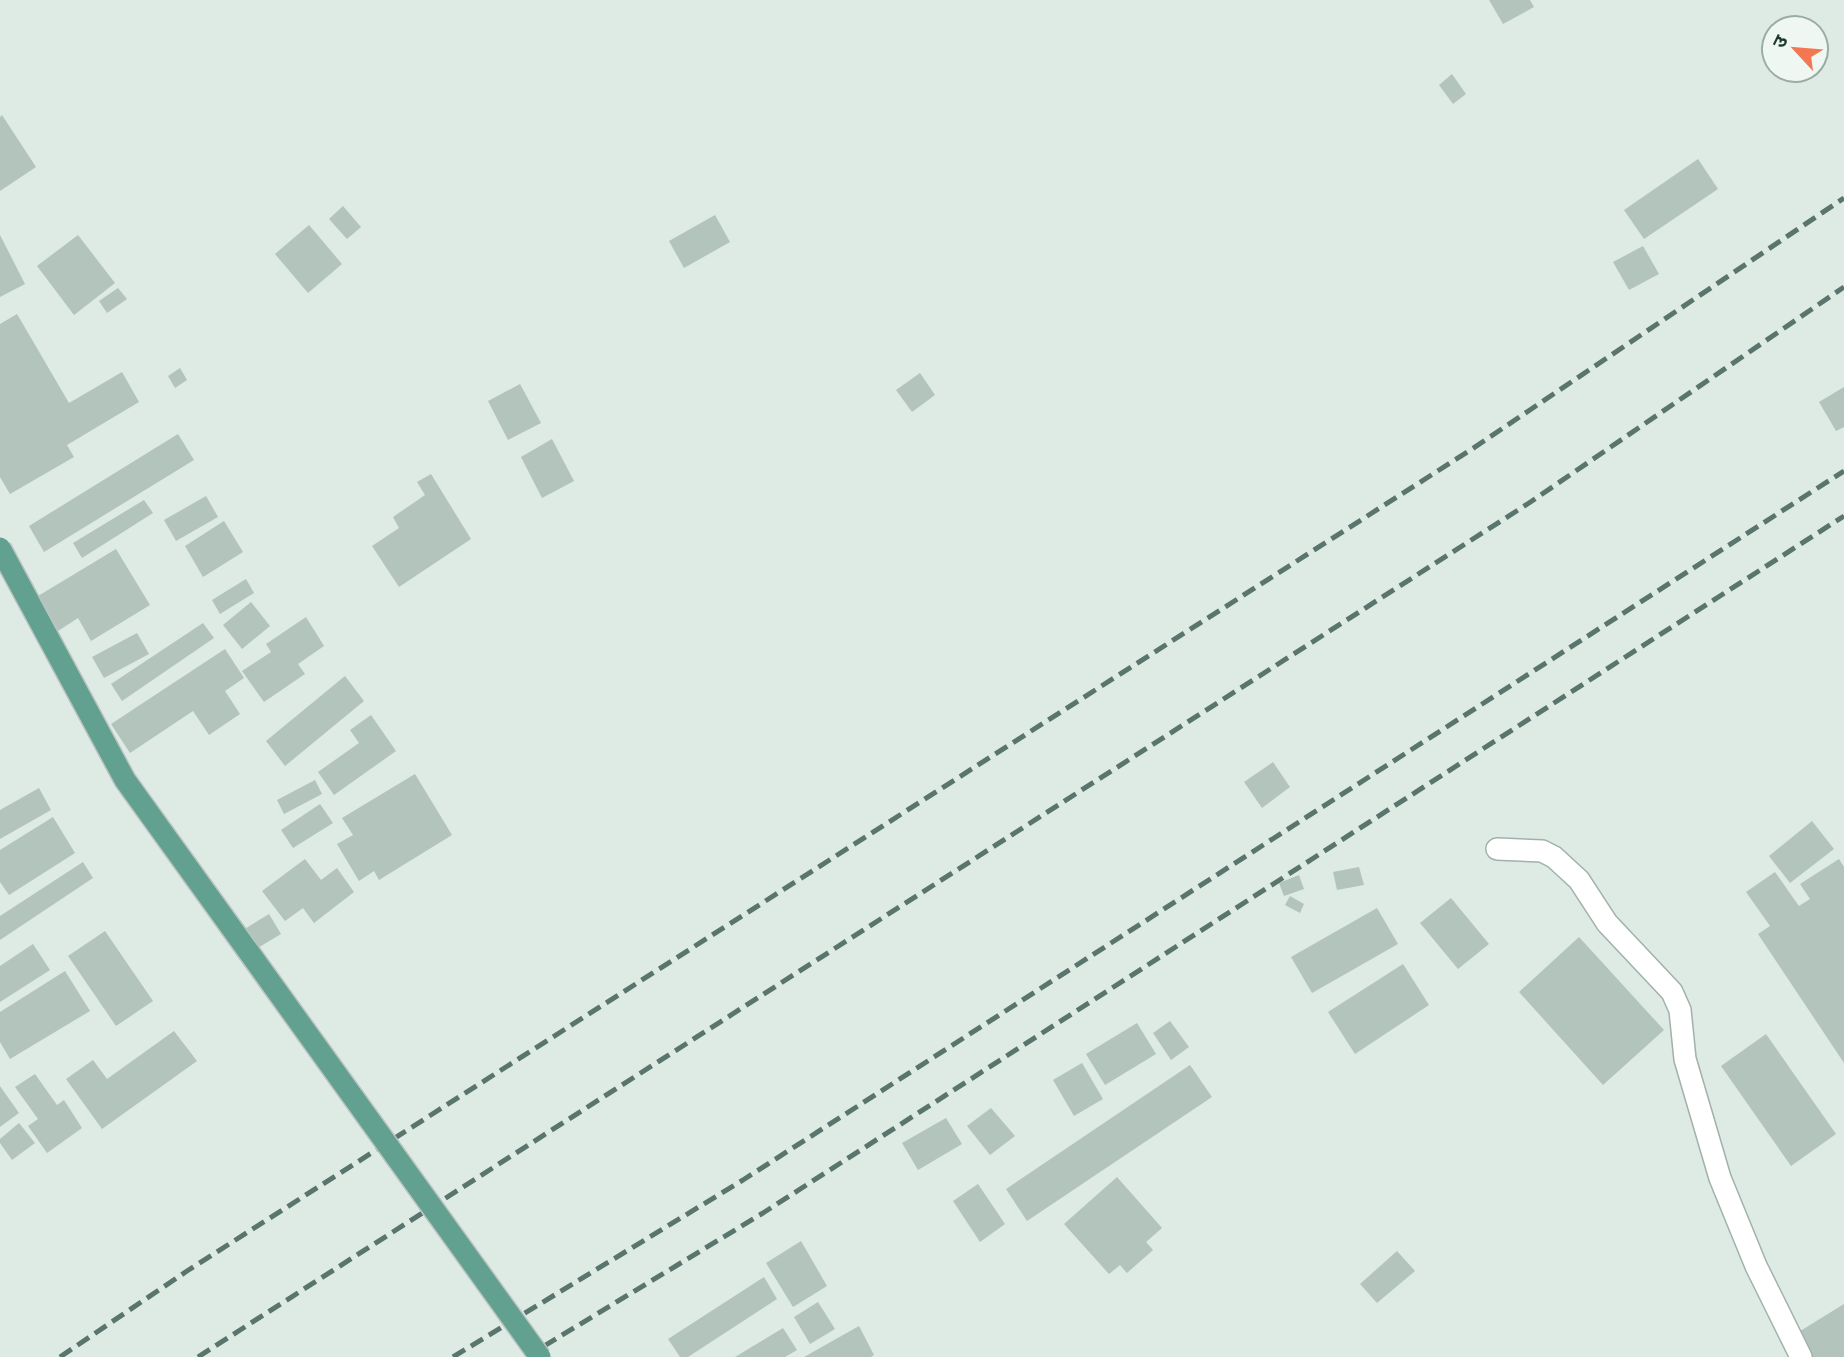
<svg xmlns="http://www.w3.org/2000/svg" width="1844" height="1357" font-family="'Roboto Condensed','Noto Sans Devanagari',sans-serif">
<rect width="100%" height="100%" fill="#deeae4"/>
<!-- building -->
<g fill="#b3c4bd">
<path d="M1489 0H1530L1534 7 1503 24Z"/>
<path d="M1452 74 1466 94 1453 104 1439 85Z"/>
<path d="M2 115 36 167 0 191V117Z"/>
<path d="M1698 159 1718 189 1644 239 1624 210Z"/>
<path d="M343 206 361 227 347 239 329 219Z"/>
<path d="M715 215 730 242 684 268 669 241Z"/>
<path d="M309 225 342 264 308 293 275 254Z"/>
<path d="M0 235 25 284 0 297Z"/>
<path d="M78 235 115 283 74 315 37 266Z"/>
<path d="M1643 246 1659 274 1629 290 1613 262Z"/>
<path d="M118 288 127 299 107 313 99 301Z"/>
<path d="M17 314 69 403 122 372 139 402 67 445 74 457 10 494 0 477V324Z"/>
<path d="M180 368 187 380 175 388 168 376Z"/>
<path d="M920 373 935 395 912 412 896 390Z"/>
<path d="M520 384 541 423 508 440 488 401Z"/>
<path d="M1844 387V427L1836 431 1819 402Z"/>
<path d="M178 434 194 460 44 552 29 526Z"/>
<path d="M552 439 574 481 542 498 521 457Z"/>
<path d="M431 474 471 539 399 587 372 546 399 528 393 517 425 495 417 482Z"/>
<path d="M206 496 218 517 176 541 164 520Z"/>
<path d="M144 500 153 513 82 558 73 543Z"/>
<path d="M224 521 243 552 203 577 185 546Z"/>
<path d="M116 549 150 605 91 641 78 618 58 631 38 596Z"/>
<path d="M246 579 254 593 220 614 212 600Z"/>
<path d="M251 602 270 626 242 649 223 625Z"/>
<path d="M306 617 324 646 298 664 305 674 264 702 242 671 271 652 266 644Z"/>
<path d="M203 623 214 638 122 701 111 684Z"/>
<path d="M137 633 149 654 104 678 92 657Z"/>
<path d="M225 649 244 678 225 691 240 714 209 735 193 711 130 753 111 724Z"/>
<path d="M345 676 364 701 285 766 266 741Z"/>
<path d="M371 715 396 751 334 795 318 772 359 743 350 730Z"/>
<path d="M1273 762 1290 787 1262 808 1244 782Z"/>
<path d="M415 774 452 835 379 880 374 871 359 881 337 844 353 835 342 818Z"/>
<path d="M315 780 322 794 284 814 277 800Z"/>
<path d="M39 788 51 810 0 839V810Z"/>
<path d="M320 804 333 823 293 848 281 830Z"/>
<path d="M53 817 75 853 9 895 0 882V850Z"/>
<path d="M1812 821 1834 849 1790 883 1769 856Z"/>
<path d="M305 859 321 880 337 868 354 892 314 923 303 908 285 921 262 891Z"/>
<path d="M1839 859 1844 867V1063L1758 934 1770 926 1746 892 1775 872 1799 906 1810 899 1800 884Z"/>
<path d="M83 862 93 878 0 940V916Z"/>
<path d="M1359 867 1364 885 1337 890 1333 872Z"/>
<path d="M1299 875 1304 889 1284 896 1279 883Z"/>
<path d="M1290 896 1304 904 1300 913 1285 905Z"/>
<path d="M1451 898 1489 944 1458 969 1420 923Z"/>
<path d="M1377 908 1398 944 1312 993 1291 957Z"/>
<path d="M269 914 281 934 248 954 235 935Z"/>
<path d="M105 931 153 1001 116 1026 68 956Z"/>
<path d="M1579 937 1664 1030 1603 1085 1519 992Z"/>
<path d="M33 944 50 970 0 1002V966Z"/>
<path d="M1403 964 1429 1005 1355 1054 1328 1012Z"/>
<path d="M65 971 90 1011 10 1059 0 1042V1012Z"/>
<path d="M1170 1021 1189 1047 1171 1060 1153 1033Z"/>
<path d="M1137 1023 1156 1054 1105 1085 1086 1054Z"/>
<path d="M174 1031 197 1061 102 1129 66 1079 93 1060 107 1079Z"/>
<path d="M1766 1034 1836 1134 1791 1166 1721 1066Z"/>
<path d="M1082 1063 1103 1099 1074 1116 1053 1080Z"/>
<path d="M1190 1065 1212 1097 1027 1221 1006 1189Z"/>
<path d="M35 1074 57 1105 64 1100 82 1128 47 1153 28 1126 38 1119 15 1087Z"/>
<path d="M0 1086 19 1113 0 1127Z"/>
<path d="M991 1108 1015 1136 990 1155 967 1126Z"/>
<path d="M946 1118 962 1144 918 1170 902 1143Z"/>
<path d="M19 1123 35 1143 12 1160 0 1143V1139Z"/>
<path d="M1117 1177 1162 1228 1146 1242 1153 1250 1127 1273 1120 1265 1109 1274 1064 1224Z"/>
<path d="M978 1184 1005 1224 980 1242 953 1201Z"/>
<path d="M801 1241 827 1286 793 1307 766 1263Z"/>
<path d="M1397 1251 1415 1271 1377 1303 1360 1284Z"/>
<path d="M764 1277 777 1299 688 1357H680L668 1339Z"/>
<path d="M818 1302 835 1329 810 1344 794 1317Z"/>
<path d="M1844 1304V1357H1804L1797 1333Z"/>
<path d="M859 1326 874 1355 871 1357H804Z"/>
<path d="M783 1328 797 1350 785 1357H735Z"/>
</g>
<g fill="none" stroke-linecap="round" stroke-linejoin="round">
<defs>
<path id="street" d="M1497 849 1542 851 1554 857 1579 880 1607 923 1672 992 1680 1010 1685 1059 1720 1178 1756 1266 1801 1357"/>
</defs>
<!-- street casing -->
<use href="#street" stroke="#a1b1ab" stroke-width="24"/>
<!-- street -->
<use href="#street" stroke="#fff" stroke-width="21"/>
<!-- rail -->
<g stroke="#59756d" stroke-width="5" stroke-dasharray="14 7" stroke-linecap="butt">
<path d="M60 1357 187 1271 1472 449 1844 198"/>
<path d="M198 1357 1529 503 1844 287"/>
<path d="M453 1357 743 1180 1844 471"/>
<path d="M526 1357 763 1213 1844 516"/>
</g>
<defs>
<path id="primary-bridge" d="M0 548 125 780 540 1357"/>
</defs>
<!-- primary-bridge casing -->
<use href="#primary-bridge" stroke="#bcc4c2" stroke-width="24" stroke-linecap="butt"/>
<!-- primary-bridge -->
<use href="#primary-bridge" stroke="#62a08f" stroke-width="21"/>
</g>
<!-- north arrow -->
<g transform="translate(1795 49) rotate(296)"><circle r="33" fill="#eef7f2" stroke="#9baba5" stroke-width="2"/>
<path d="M0-5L12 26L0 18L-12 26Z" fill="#f37753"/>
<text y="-10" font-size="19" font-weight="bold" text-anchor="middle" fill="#1f3932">उ</text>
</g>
</svg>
